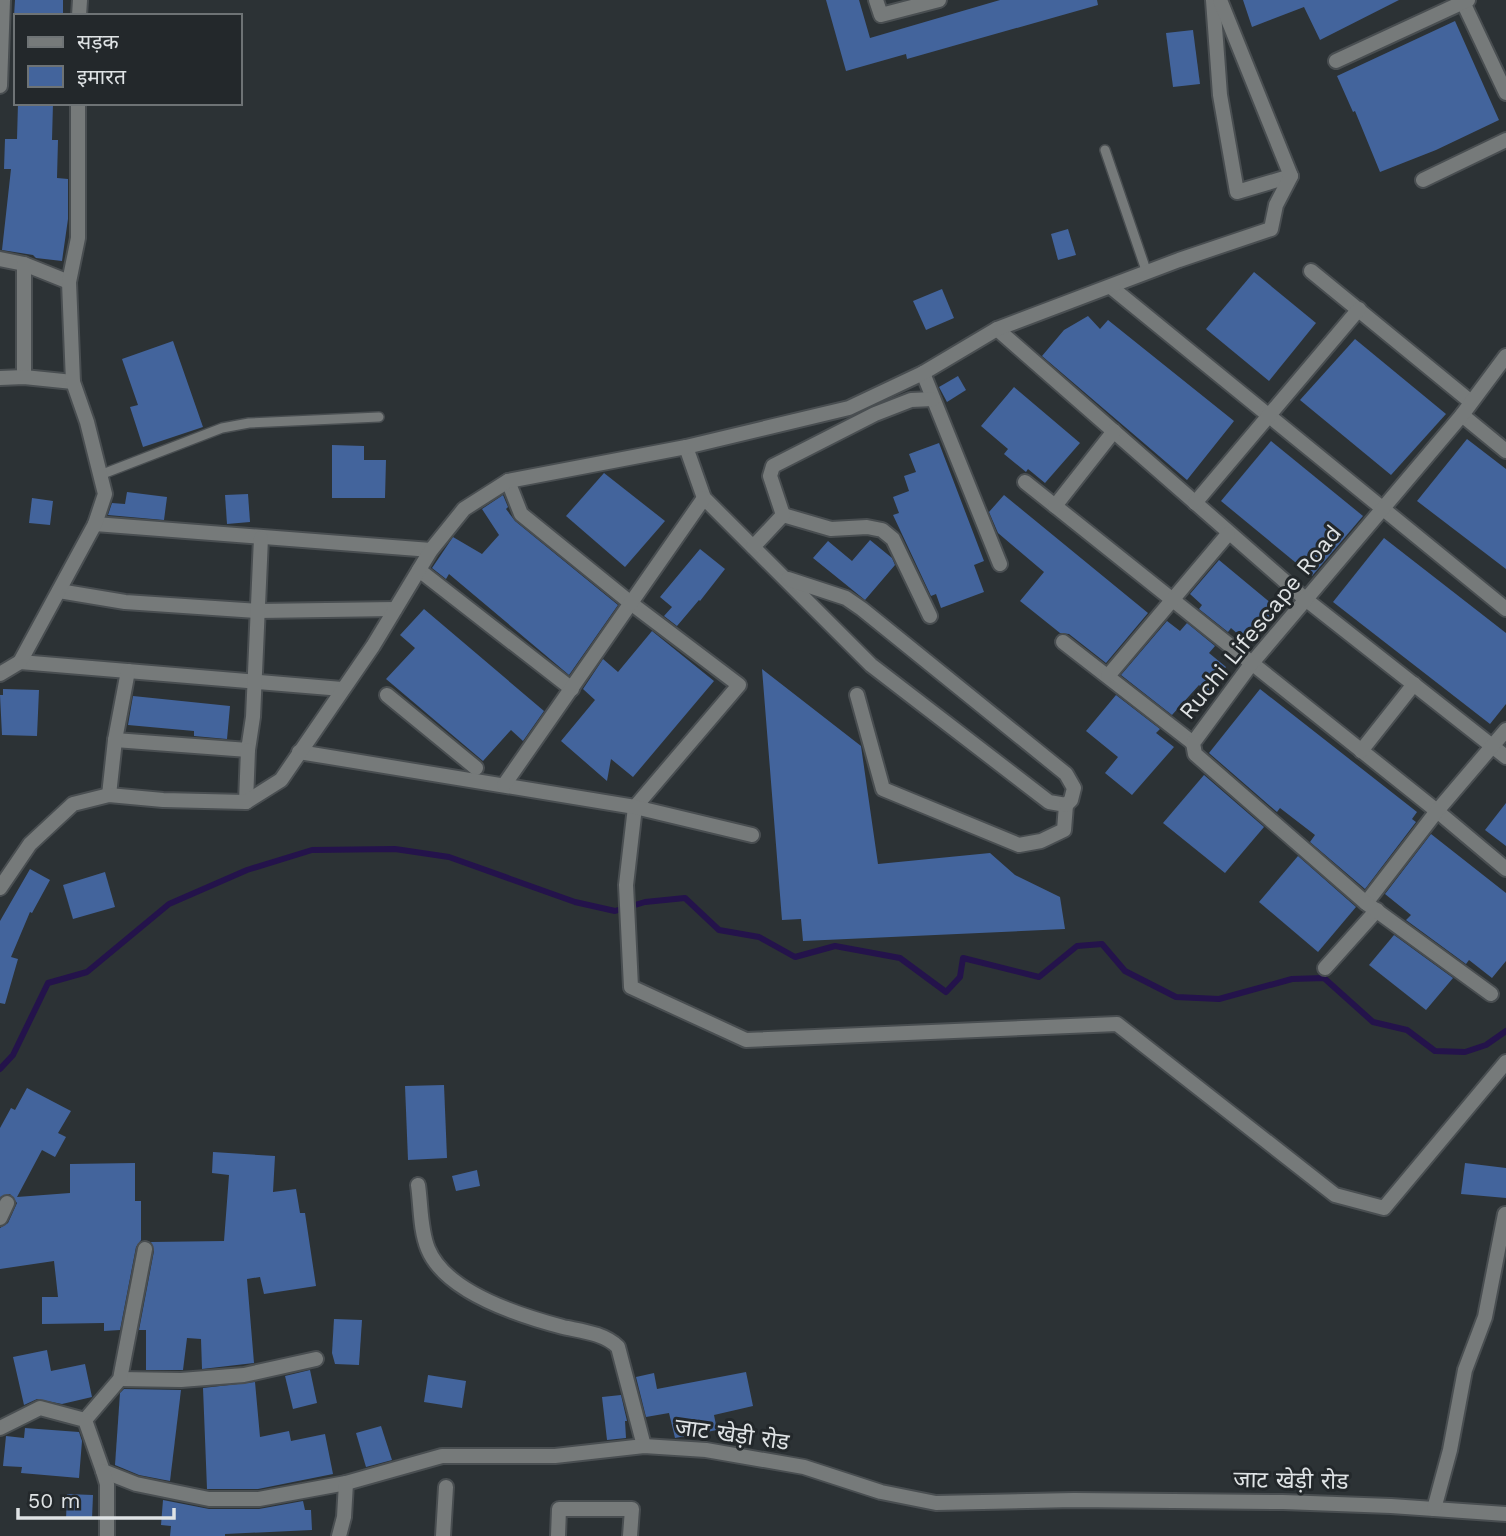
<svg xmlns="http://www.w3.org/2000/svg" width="1506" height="1536" font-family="'Work Sans','Noto Sans Devanagari',sans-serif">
<rect width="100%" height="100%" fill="#2c3235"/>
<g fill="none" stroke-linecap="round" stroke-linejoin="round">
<!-- stream -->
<path stroke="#24134b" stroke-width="6" d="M0 1069 13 1055 48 983 87 972 169 904 247 870 312 850 395 849 449 857 575 902 615 911 645 902 685 898 719 930 759 937 795 957 835 946 900 958 946 992 960 977 963 958 1039 977 1077 946 1102 944 1125 971 1176 997 1219 999 1292 979 1324 978 1373 1022 1407 1030 1435 1051 1465 1052 1486 1045 1506 1031"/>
</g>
<!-- building -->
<g fill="#43649c">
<path d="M15 0H63V16H14Z"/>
<path d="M826 0H859L870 38 1000 0H1097L1098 5 907 59 906 54 846 71Z"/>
<path d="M1243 0H1399L1320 40 1304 7 1252 27Z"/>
<path d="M1455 21 1499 120 1436 150 1380 172 1355 111 1353 112 1337 76Z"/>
<path d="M1193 30 1200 84 1173 87 1166 33Z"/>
<path d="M18 103H53L52 140H58L57 178 68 179V219L62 261 36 258 33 255 2 250 11 169H4L5 139H17Z"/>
<path d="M1068 229 1076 255 1058 260 1051 234Z"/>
<path d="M1254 272 1316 323 1269 381 1206 329Z"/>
<path d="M942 289 954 318 926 330 913 301Z"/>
<path d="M1088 316 1100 329 1108 320 1234 421 1187 480 1042 356 1064 330Z"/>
<path d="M1355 339 1446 414 1391 475 1300 400Z"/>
<path d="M173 341 203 427 143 447 130 407 138 405 122 359Z"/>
<path d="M958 376 966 390 947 402 939 387Z"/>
<path d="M1014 387 1080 443 1045 483 1028 469 1026 472 1004 454 1008 449 981 426Z"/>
<path d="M1467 439 1506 469V569L1417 501Z"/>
<path d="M1271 441 1363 516 1312 576 1221 501Z"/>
<path d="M939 443 984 561 974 565 984 592 941 608 936 594 931 596 893 515 899 513 893 497 909 491 904 476 916 472 909 454Z"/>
<path d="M332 445 364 446V460H386L385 498H332Z"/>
<path d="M604 473 665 521 625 567 566 516Z"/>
<path d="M127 492 167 497 164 520 108 515 112 503 125 504Z"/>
<path d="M248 494 250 522 227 524 225 495Z"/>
<path d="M503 495 508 507 506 509 515 521 618 605 569 675 449 574 446 579 432 568 453 537 482 554 499 535 482 509Z"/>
<path d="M1004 495 1148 613 1106 663 1069 634 1060 633 1020 601 1044 572 998 533 989 512Z"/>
<path d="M32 498 53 501 50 525 29 523Z"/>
<path d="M1384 538 1506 633V704L1490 724 1333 602Z"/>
<path d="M870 540 892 558 895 565 865 600 813 558 828 541 852 561Z"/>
<path d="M700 549 725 569 700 601 699 600 677 626 664 616 672 607 660 597Z"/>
<path d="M1219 560 1278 609 1249 644 1231 628 1228 632 1199 609 1202 605 1190 594Z"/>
<path d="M424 609 544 711 523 741 511 730 483 761 386 679 415 648 400 635Z"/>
<path d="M1167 621 1180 631 1187 623 1215 646 1209 653 1226 667 1207 692 1199 685 1172 715 1121 675Z"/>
<path d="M652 631 714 681 633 777 611 759 607 781 561 741 595 700 583 689 603 659 618 672Z"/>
<path d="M762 669 861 746 878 864 990 853 1015 875 1060 897 1065 929 803 941 801 919 782 920Z"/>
<path d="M3 689 39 690 37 736 2 735 0 695H3Z"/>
<path d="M1260 689 1417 812 1412 819 1416 822 1365 889 1310 842 1315 835 1280 808 1277 812 1209 753Z"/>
<path d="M1116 695 1160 729 1156 733 1174 747 1132 795 1105 773 1118 757 1086 731Z"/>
<path d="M133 696 230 706 227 739 194 736V731L128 725Z"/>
<path d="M1204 775 1264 827 1225 873 1163 823Z"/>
<path d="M1506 803V846L1485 830Z"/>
<path d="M1431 834 1506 893V961L1492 978 1469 960 1466 964 1406 920 1411 915 1385 894Z"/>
<path d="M1298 856 1356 907 1318 952 1259 902Z"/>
<path d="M30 869 50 880 32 913 30 912 11 957 18 959 5 1004 0 1003V921Z"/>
<path d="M105 872 115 907 73 919 63 885Z"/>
<path d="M1394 935 1453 978 1426 1010 1369 965Z"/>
<path d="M444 1085 447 1158 408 1160 405 1086Z"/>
<path d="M27 1088 71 1111 58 1133 66 1137 55 1157 42 1150 17 1197 70 1193V1164L135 1163V1201H141V1240L136 1247 120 1330 104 1331V1323L42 1324V1297H58L54 1261 0 1269V1228L8 1223 17 1203 10 1194 0 1197V1128L11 1108 15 1110Z"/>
<path d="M213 1152 275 1156 273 1192 296 1189 300 1213H305L316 1286 264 1294 260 1277 247 1279 254 1363 202 1369 201 1339 187 1338 183 1370H146V1330H139L154 1251 151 1242 224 1241 229 1175 212 1173Z"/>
<path d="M1465 1163 1506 1168V1198L1461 1194Z"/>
<path d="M477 1170 480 1186 456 1191 452 1176Z"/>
<path d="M334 1319 362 1320 359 1365 335 1364 332 1353Z"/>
<path d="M47 1350 51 1371 85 1364 92 1397 62 1404 37 1399 24 1405 13 1357Z"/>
<path d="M310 1370 317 1403 293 1409 285 1376Z"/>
<path d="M746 1372 753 1406 714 1415 717 1430 675 1438 669 1413 646 1417 636 1377 654 1373 657 1389Z"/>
<path d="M428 1375 466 1381 462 1408 424 1402Z"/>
<path d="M255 1382 260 1437 289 1431 291 1441 325 1434 333 1474 258 1489H207L203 1388Z"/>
<path d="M124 1389 181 1390 170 1481 139 1475 115 1465 120 1393Z"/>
<path d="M621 1395 627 1421H625L626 1438 607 1440 602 1397Z"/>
<path d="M381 1426 392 1460 366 1467 356 1433Z"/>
<path d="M25 1428 79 1432 82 1441 79 1478 21 1473 22 1467 3 1466 6 1436 24 1438Z"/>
<path d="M67 1494 93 1495 92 1519H66Z"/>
<path d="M163 1500 209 1509H259L303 1501 305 1510H311L312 1530 225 1534V1536H170L171 1526 161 1525Z"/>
</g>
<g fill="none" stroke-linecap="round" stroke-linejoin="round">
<defs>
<g id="lane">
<path d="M1105 150 1147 273"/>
<path d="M100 475 222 428 249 423 379 417"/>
</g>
<g id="street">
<path d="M876 0 881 15 939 0"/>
<path d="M1213 0 1220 95 1237 192 1291 176"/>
<path d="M1462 0 1506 93"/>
<path d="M79 16 80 0"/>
<path d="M1336 61 1468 0"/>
<path d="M0 86 3 0"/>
<path d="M1423 180 1506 140"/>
<path d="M0 259 24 264 69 282"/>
<path d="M24 264V377"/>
<path d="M1311 271 1471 402"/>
<path d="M1111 287 1506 609"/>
<path d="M997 329 1304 598 1506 757"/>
<path d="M923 373 1000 564"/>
<path d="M0 378 24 377 73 382"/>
<path d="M1462 415 1506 451"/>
<path d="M686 447 704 498 871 665 1049 802 1066 805 1064 830 1041 841 1019 845 883 789 857 695"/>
<path d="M508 481 521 514 632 604 739 685 635 807 626 885 631 987 746 1040 1117 1024 1335 1195 1384 1208 1506 1062"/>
<path d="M1025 482 1437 811 1506 869"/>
<path d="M1195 503 1359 309"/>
<path d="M1055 506 1114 431"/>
<path d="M783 515 831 529 867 527 882 530 893 539 930 616"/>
<path d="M95 524 431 550"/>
<path d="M753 547 783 515 770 476 773 466 875 414 911 400 933 399"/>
<path d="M419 570 572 689"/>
<path d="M788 579 846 598 862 609 1066 774 1074 788 1071 800 1066 805"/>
<path d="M59 591 125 602 258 611 395 609"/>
<path d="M1063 642 1193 743"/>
<path d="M20 662 342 689"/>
<path d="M0 674 20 662 95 524 105 494 87 422 73 382 69 282 78 238V103"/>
<path d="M1108 676 1228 534"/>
<path d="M387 695 476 768"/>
<path d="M115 740 248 750 253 717 261 538"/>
<path d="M1361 751 1414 684"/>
<path d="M299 752 635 807 752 835"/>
<path d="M504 785 704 498"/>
<path d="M109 795 115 740 128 671"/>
<path d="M246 802 248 750"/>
<path d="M0 888 30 844 73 804 109 795 163 800 246 802 281 780 373 646 431 550 464 509 508 481 686 447 849 408 923 373 997 329 1179 260 1271 229 1276 205 1291 176 1220 0"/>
<path d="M1366 903 1437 811 1506 730"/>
<path d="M1325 968 1377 910"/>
<path d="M1491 994 1366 903 1195 754 1193 743 1252 663 1462 415 1506 356"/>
<path d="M418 1185C421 1205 420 1230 428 1249 446 1293 521 1316 563 1327 581 1331 604 1333 618 1347L644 1446"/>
<path d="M0 1218 7 1203"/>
<path d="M120 1379 181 1380 244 1375 316 1359"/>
<path d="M85 1420 120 1379 145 1249"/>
<path d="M0 1428 40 1408 85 1420 103 1471 136 1484 209 1499H259L346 1483 442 1456H555L644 1446 706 1450 804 1467 881 1492 936 1503 1074 1500 1283 1502 1391 1506 1506 1514"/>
<path d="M103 1471 107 1484V1536"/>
<path d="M1434 1509 1450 1450 1465 1370 1485 1317 1505 1214"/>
<path d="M339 1536 344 1517 346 1483"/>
<path d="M443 1536 446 1487"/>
<path d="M558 1536 559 1509H632L630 1536"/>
</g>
</defs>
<!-- lane casing -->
<use href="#lane" stroke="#494e51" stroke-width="12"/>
<!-- street casing -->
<use href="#street" stroke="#494e51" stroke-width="18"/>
<!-- lane -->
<use href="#lane" stroke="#767a7a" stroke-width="9"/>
<!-- street -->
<use href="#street" stroke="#767a7a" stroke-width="14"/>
</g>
<g text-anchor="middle" stroke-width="6" stroke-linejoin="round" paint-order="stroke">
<!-- street labels -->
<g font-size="23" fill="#dfe3e5" stroke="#23282b">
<text transform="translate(1260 622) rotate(-51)" y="8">Ruchi Lifescape Road</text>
<text transform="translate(732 1434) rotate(8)" y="8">जाट खेड़ी रोड</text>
<text transform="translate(1291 1480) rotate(1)" y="8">जाट खेड़ी रोड</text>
</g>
</g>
<!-- legend -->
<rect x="14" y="14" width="228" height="91" fill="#23282b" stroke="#6e7375" stroke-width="2"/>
<rect x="28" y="37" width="35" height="10" fill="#767a7a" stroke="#6e7375" stroke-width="2"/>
<text x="77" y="49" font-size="21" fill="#dfe3e5">सड़क</text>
<rect x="28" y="66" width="35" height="21" fill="#43649c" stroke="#6e7375" stroke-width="2"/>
<text x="77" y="84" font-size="21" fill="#dfe3e5">इमारत</text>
<!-- scale -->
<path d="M18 1508v10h156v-10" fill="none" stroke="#dfe3e5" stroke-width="3.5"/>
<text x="28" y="1508" font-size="21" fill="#dfe3e5" stroke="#23282b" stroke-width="5" paint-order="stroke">50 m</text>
</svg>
